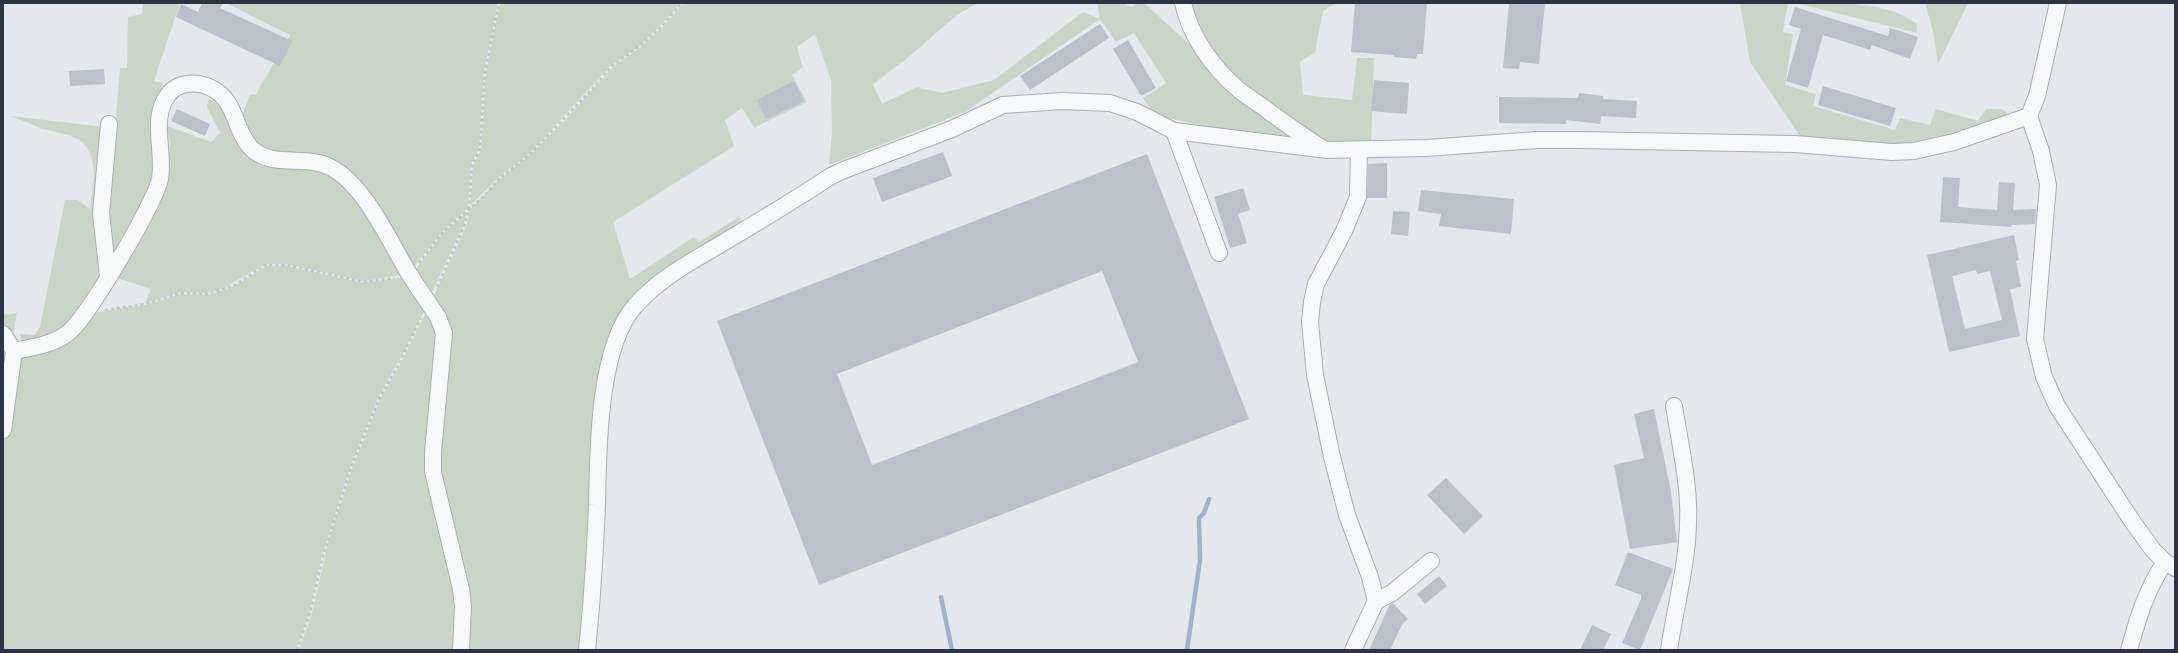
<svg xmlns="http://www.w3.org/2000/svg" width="2178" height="653" font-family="Karla,sans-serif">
<rect width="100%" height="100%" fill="#e4e7ec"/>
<!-- green -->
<g fill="#c9d6c5">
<path d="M143 3H180L154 81 163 83 154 107 153 185 110 261 104 206 115 128 120 68H127L128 17 142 14Z"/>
<path d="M226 3H498L484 71 479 149 471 164 468 208 442 232 414 267 357 180 255 145 241 118 250 95 256 94 290 35Z"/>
<path d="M500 3H681L661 25 637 48 611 65 530 153 499 177 470 206 473 165 481 150 486 72Z"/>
<path d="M684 3H977L957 15 905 60 873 84 882 104 917 87 942 93 994 80 1083 12 1100 19 1097 3H1122L1132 7 1137 3H1144L1299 144 1212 128 1155 115 1143 98 1166 83 1134 33 1116 42 1100 19 965 112 829 165 832 132 831 80 815 34 797 47 803 67 792 75 807 102 754 128 742 108 725 120 734 146 613 222 630 279 694 237 699 242 739 217 743 222 641 291 627 303 619 319 588 567 581 650H465L438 471 448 342 432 300 467 224 470 209 500 179 531 154 567 118 613 67 638 49 663 27Z"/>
<path d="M1193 3H1336L1323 11 1315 52 1300 62 1303 95 1352 100 1357 58H1374L1371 145 1327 146 1238 84 1217 60 1204 36 1193 11Z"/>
<path d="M1740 3H1788L1783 32 1793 34 1785 85 1816 94 1813 106 1895 130 1900 118 1930 125 1936 109 1978 121 1986 109H2002L2012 117 1914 146 1802 139 1750 62Z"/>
<path d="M1796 3C1835 3 1886 0 1917 24V33Z"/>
<path d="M1925 3H1968L1938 64 1933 31Z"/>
<path d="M209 99C227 108 233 128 240 145L318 168 347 184 394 258 401 275 364 281 286 264H265L224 288 207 293 181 292 145 303 151 289 114 277 168 174 170 143 167 126 211 142 220 133 207 107Z"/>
<path d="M11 116 104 127 102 271 92 296 62 332 22 343 20 334 35 335 40 327 65 200H78L90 209C91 196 95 179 93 166 89 133 66 136 40 128 31 124 21 120 11 116Z"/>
<path d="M467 212 464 224 431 294 416 269 443 233Z"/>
<path d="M266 266H286L364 283 405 277 426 308 406 348 379 396 351 465 322 555 309 613 296 650H3V448L19 360 23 357C63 351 67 342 92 313L146 305 181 294 208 295 235 286Z"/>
<path d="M427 310 438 330 429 434 457 590V650H299L312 613 329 539 353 466 381 397 399 367Z"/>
<path d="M3 313 7 315 17 313 12 339 3 329Z"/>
</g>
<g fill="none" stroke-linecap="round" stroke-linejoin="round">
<!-- stream -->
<g stroke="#9fb4cc" stroke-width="4.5">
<path d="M941 597 952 650"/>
<path d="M1187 650 1200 560 1199 518 1204 513 1209 499"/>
</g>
</g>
<!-- building -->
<g fill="#bbc0ca" fill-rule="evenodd">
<path d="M202 3H223L220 8 292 41 280 66 176 17 181 4 198 12Z"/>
<path d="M1355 3H1427L1423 54H1417L1416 59 1394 57V55L1351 52Z"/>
<path d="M1509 3H1545L1539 64 1520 62 1519 69 1503 68Z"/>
<path d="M1795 7 1888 36 1890 28 1918 37 1910 59 1872 45 1870 50 1823 35 1808 88 1786 81 1801 29 1789 25Z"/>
<path d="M1100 24 1109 38 1030 90 1020 76Z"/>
<path d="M1128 40 1156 88 1141 96 1113 49Z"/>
<path d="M104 69 105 84 70 86 69 71Z"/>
<path d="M1374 80 1409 83 1407 114 1371 111Z"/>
<path d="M794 81 804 101 766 119 757 100Z"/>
<path d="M1823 86 1896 108 1890 126 1818 105Z"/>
<path d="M1579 93 1603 96V99L1637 101 1636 118 1601 116 1600 124 1566 120V124L1499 123V97L1578 98Z"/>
<path d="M177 109 210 124 205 136 171 121Z"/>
<path d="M943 152 952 176 882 202 873 178Z"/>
<path d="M1147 154 1249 419 819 585 717 321ZM1102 271 1138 362 872 465 837 374Z"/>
<path d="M1387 163V198H1367L1368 164Z"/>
<path d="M1943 177 1960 178 1958 207 1997 210 1999 182 2015 183 2013 210 2036 209 2035 224 2011 225 2012 227 1940 222Z"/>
<path d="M1243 188 1250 210 1238 214 1247 243 1230 248 1214 197Z"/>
<path d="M1421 190 1514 199 1511 234 1439 226 1441 214 1418 211Z"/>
<path d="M1393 211 1410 212 1408 236 1391 234Z"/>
<path d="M2014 235 2019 260 2016 261 2021 287 2010 289 2020 336 1949 352 1927 255ZM1976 270 1977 274 1990 271 2002 320 1965 329 1952 276Z"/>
<path d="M1654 409 1671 492 1677 542 1630 549 1614 465 1644 458 1634 414Z"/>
<path d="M1446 478 1483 516 1464 534 1427 495Z"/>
<path d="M1628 552 1673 569 1640 650 1622 643 1641 599V595L1615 585Z"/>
<path d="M1439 576 1447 586 1425 604 1417 594Z"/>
<path d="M1393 603 1408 619 1402 625 1390 650H1369L1390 604Z"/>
<path d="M1592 625 1611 634 1603 650H1580Z"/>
</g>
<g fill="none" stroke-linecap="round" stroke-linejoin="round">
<defs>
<g id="minor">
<path d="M1183 3C1190 36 1213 68 1239 90 1249 98 1261 105 1271 113 1288 125 1304 137 1322 148"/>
<path d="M2029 116 2041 151 2048 185 2035 339 2044 377 2057 406 2132 521 2153 550 2165 562 2175 568"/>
<path d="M1174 131 1219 253"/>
<path d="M108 276 101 213 109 124"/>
<path d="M3 334 14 351 3 430"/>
<path d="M14 351C34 347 52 345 68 333 87 319 155 203 160 179 165 153 150 118 168 95 178 81 199 81 213 89 237 102 234 130 251 148 272 169 305 154 330 167 364 184 389 240 408 272 418 288 428 302 438 317L444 333 433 452V472L461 589 463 606 461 650"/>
<path d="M1376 601 1392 593 1431 561"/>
<path d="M587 650C592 602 595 553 597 505 598 452 598 347 635 306 658 279 691 262 721 244 758 222 795 200 831 176L844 170 952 129 1003 105 1062 101 1110 103 1137 112 1174 131 1327 150 1426 148 1537 140H1579L1795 144 1892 152 1914 151 1954 142 2029 116 2037 96 2058 3"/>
<path d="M1353 650 1376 601 1370 577 1347 515 1332 457 1315 375 1310 322 1312 302 1316 284 1344 231 1358 197 1359 150"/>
<path d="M1669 650C1675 608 1687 566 1688 524 1690 485 1680 445 1674 406"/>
<path d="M2129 650C2138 618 2146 590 2165 562"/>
</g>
</defs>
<!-- minor casing -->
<use href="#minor" stroke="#a9aeb7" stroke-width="18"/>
<!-- path -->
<g stroke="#c2c5cb" stroke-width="2.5" stroke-dasharray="3 3" stroke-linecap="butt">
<path d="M419 263 443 232 483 197 500 178 530 154 592 89 612 66 637 48 662 26 682 3"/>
<path d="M437 287 465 224 469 208 472 165 480 149 485 72 499 3"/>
<path d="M105 310 145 304 181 293 207 294 235 285 265 265H286L364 282 394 278"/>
<path d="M297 650 310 613 323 556 352 465 380 397 398 366 421 318"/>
</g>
<!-- minor -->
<use href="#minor" stroke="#f7f8fa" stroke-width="16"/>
</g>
<!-- border -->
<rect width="2178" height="653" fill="none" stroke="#2b3445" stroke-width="8"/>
</svg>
